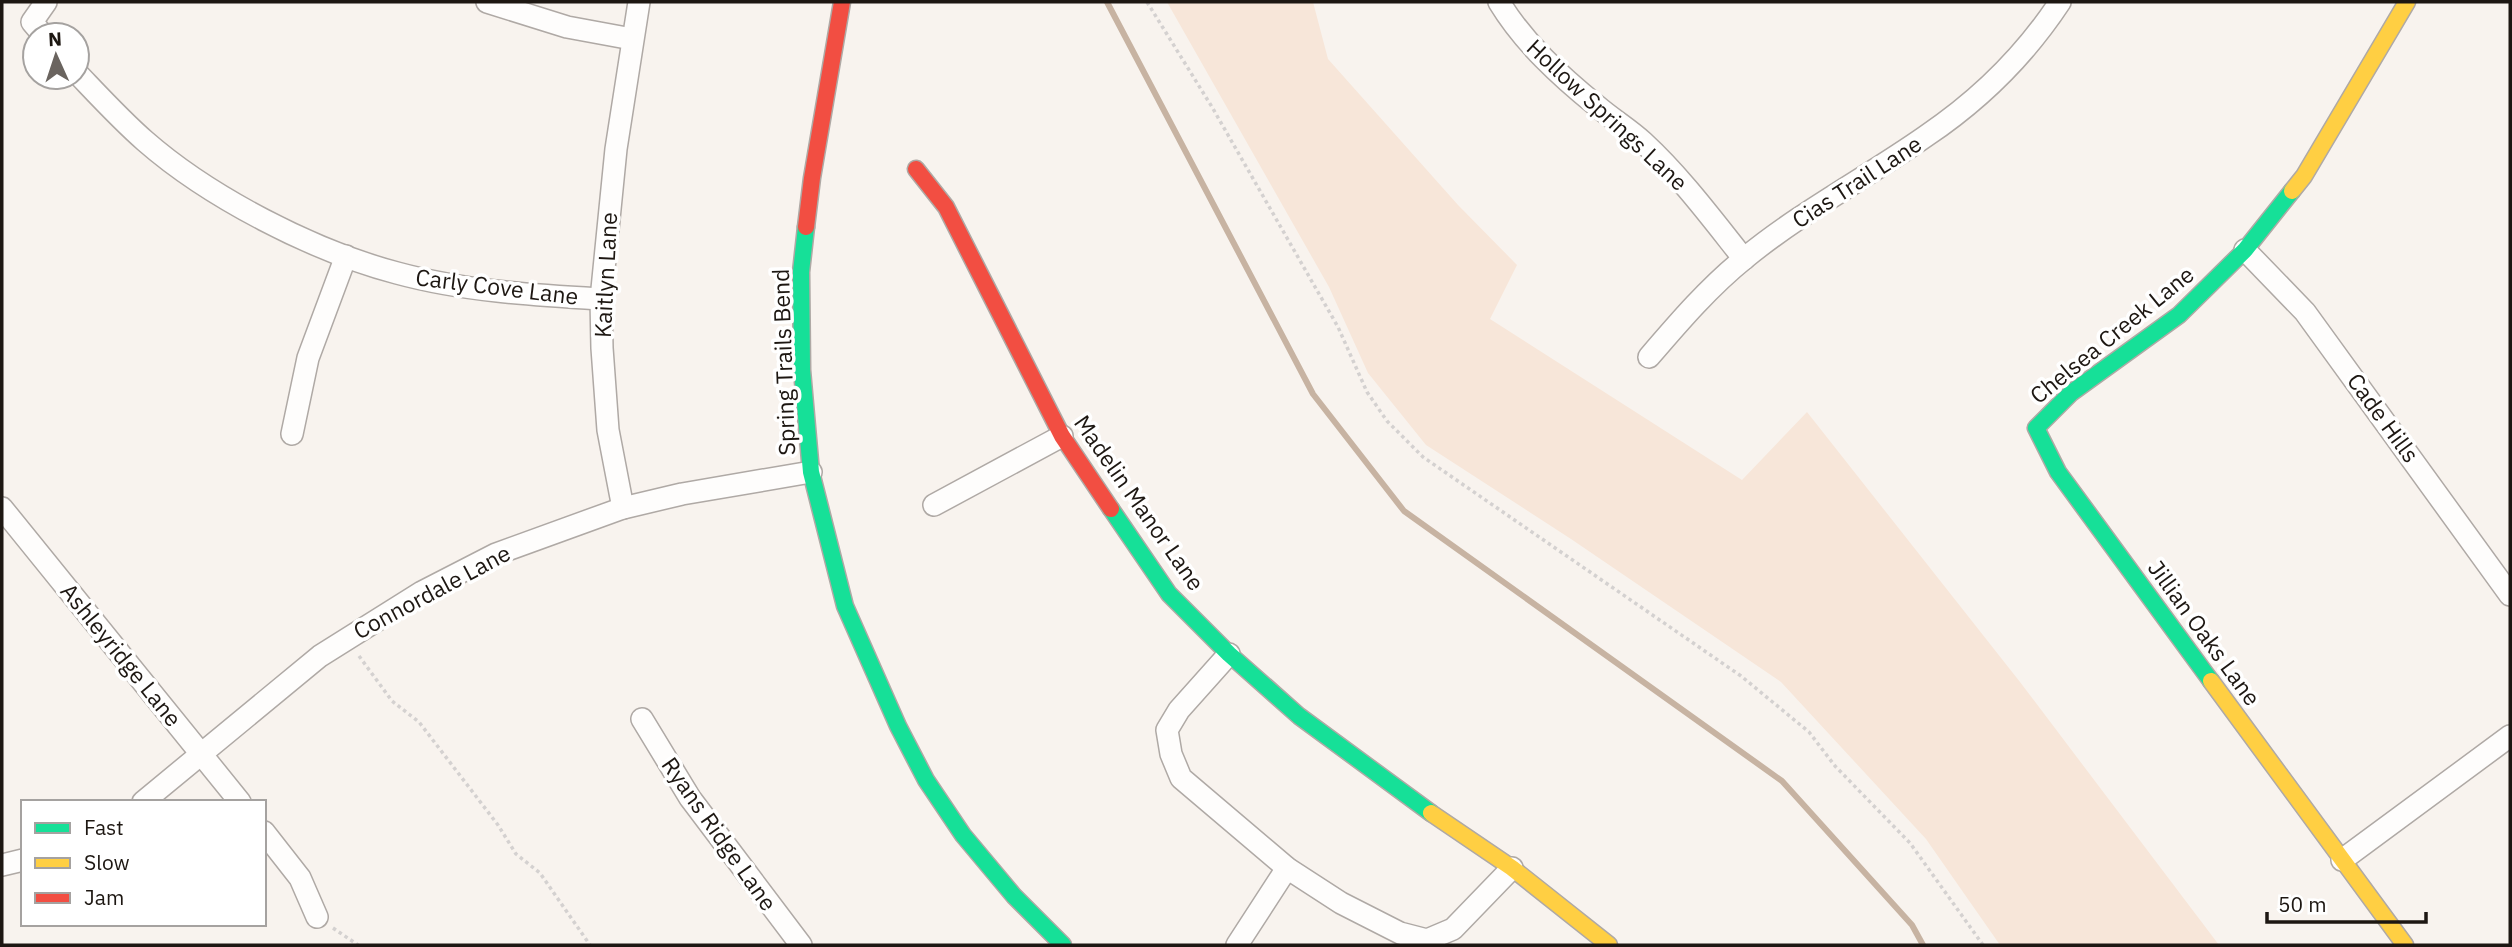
<svg xmlns="http://www.w3.org/2000/svg" width="2512" height="947" font-family="'IBM Plex Sans',sans-serif">
<rect width="100%" height="100%" fill="#f8f3ee"/>
<!-- green -->
<path fill="#f7e6d9" d="M1167 2H1313L1328 59 1458 205 1517 265 1490 319 1742 480 1807 412 2020 682 2219 945H2000L1926 839 1781 682 1571 539 1426 445 1368 373 1329 287Z"/>
<g fill="none" stroke-linecap="round" stroke-linejoin="round">
<!-- stream -->
<path stroke="#c7b3a2" stroke-width="6" d="M1107 2 1313 394 1404 511 1782 781 1912 925 1923 945"/>
<defs>
<g id="street">
<path d="M487 2 567 27 632 39"/>
<path d="M1499 2C1524 43 1560 76 1597 106 1612 119 1629 129 1643 142 1681 177 1712 219 1744 259"/>
<path d="M43 35 32 22 46 2"/>
<path d="M77 73C99 96 121 120 145 141 209 197 313 251 397 273 463 291 533 295 601 299"/>
<path d="M2245 250 2305 312 2510 595"/>
<path d="M1649 357C1679 322 1709 287 1745 258 1801 212 1866 178 1926 136 1978 101 2025 55 2060 2"/>
<path d="M292 434 308 358 346 256"/>
<path d="M934 505 1062 436"/>
<path d="M2 508 240 802"/>
<path d="M623 508 608 430 602 348 601 299 616 149 639 2"/>
<path d="M1229 654 1179 710 1167 730 1171 754 1181 778 1287 868 1341 903 1400 933 1427 940 1453 929 1512 868"/>
<path d="M642 719 690 798 801 945"/>
<path d="M143 802 320 656 422 592 496 554 623 508 682 494 811 472"/>
<path d="M264 832 300 878 317 917"/>
<path d="M2342 860 2510 736"/>
<path d="M2 865 23 860"/>
<path d="M1237 945 1287 868"/>
</g>
<g id="fast">
<path d="M806 227 801 272 802 370 811 472 845 606 898 726 926 780 963 835 1014 896 1063 945"/>
<path d="M1111 509 1169 594 1229 654 1299 716 1431 813"/>
<path d="M2211 681 2058 472 2036 428 2071 393 2179 315 2245 250 2292 191"/>
</g>
<g id="slow">
<path d="M2292 191 2304 176 2407 2"/>
<path d="M2211 681 2405 945"/>
<path d="M1431 813 1512 868 1609 945"/>
</g>
<g id="jam">
<path d="M916 169 946 207 1062 436 1111 509"/>
<path d="M806 227 812 178 842 2"/>
</g>
</defs>
<!-- street casing -->
<use href="#street" stroke="#afa9a5" stroke-width="24"/>
<!-- fast casing -->
<use href="#fast" stroke="#afa9a5" stroke-width="19"/>
<!-- slow casing -->
<use href="#slow" stroke="#afa9a5" stroke-width="19"/>
<!-- jam casing -->
<use href="#jam" stroke="#afa9a5" stroke-width="19"/>
<!-- path -->
<g stroke="#d4d1d0" stroke-width="3.5" stroke-dasharray="3.5 3.5" stroke-linecap="butt">
<path d="M1147 2 1212 107 1338 327 1367 392 1387 421 1423 457 1741 676 1809 732 1835 766 1910 843 1983 945"/>
<path d="M359 656 392 701 419 722 498 825 516 854 540 873 590 945"/>
<path d="M333 928 358 945"/>
</g>
<!-- street -->
<use href="#street" stroke="#fefdfc" stroke-width="21"/>
<!-- fast -->
<use href="#fast" stroke="#16e098" stroke-width="16"/>
<!-- slow -->
<use href="#slow" stroke="#ffcf43" stroke-width="16"/>
<!-- jam -->
<use href="#jam" stroke="#f24e42" stroke-width="16"/>
</g>
<g text-anchor="middle" stroke-width="7" stroke-linejoin="round" paint-order="stroke">
<!-- street labels -->
<g font-size="23" fill="#1d1712" stroke="#fff">
<text transform="translate(1607 115) rotate(43)" y="8">Hollow Springs Lane</text>
<text transform="translate(1857 182) rotate(-33)" y="8">Cias Trail Lane</text>
<text transform="translate(606 275) rotate(-87)" y="8">Kaitlyn Lane</text>
<text transform="translate(497 287) rotate(7)" y="8">Carly Cove Lane</text>
<text transform="translate(2112 335) rotate(-39)" y="8">Chelsea Creek Lane</text>
<text transform="translate(784 362) rotate(-92)" y="8">Spring Trails Bend</text>
<text transform="translate(2383 418) rotate(54)" y="8">Cade Hills</text>
<text transform="translate(1139 503) rotate(55)" y="8">Madelin Manor Lane</text>
<text transform="translate(432 592) rotate(-28)" y="8">Connordale Lane</text>
<text transform="translate(2204 633) rotate(54)" y="8">Jillian Oaks Lane</text>
<text transform="translate(121 655) rotate(51)" y="8">Ashleyridge Lane</text>
<text transform="translate(719 834) rotate(55)" y="8">Ryans Ridge Lane</text>
</g>
</g>
<!-- border -->
<rect width="2512" height="947" fill="none" stroke="#1d1712" stroke-width="7"/>
<!-- legend -->
<rect x="21" y="800" width="245" height="126" fill="#ffffff" stroke="#a5a2a0" stroke-width="2"/>
<rect x="35" y="823" width="35" height="10" fill="#16e098" stroke="#a5a2a0" stroke-width="2"/>
<text x="84" y="835" font-size="21" fill="#1d1712">Fast</text>
<rect x="35" y="858" width="35" height="10" fill="#ffcf43" stroke="#a5a2a0" stroke-width="2"/>
<text x="84" y="870" font-size="21" fill="#1d1712">Slow</text>
<rect x="35" y="893" width="35" height="10" fill="#f24e42" stroke="#a5a2a0" stroke-width="2"/>
<text x="84" y="905" font-size="21" fill="#1d1712">Jam</text>
<!-- north arrow -->
<g transform="translate(56 56) rotate(357)"><circle r="33" fill="#ffffff" stroke="#a5a2a0" stroke-width="2"/>
<path d="M0-5L12 26L0 18L-12 26Z" fill="#6a645f"/>
<text y="-10" font-size="19" font-weight="bold" text-anchor="middle" fill="#1d1712">N</text>
</g>
<!-- scale -->
<path d="M2267 912v10h159v-10" fill="none" stroke="#1d1712" stroke-width="3.5"/>
<text x="2278" y="912" font-size="21" fill="#1d1712" stroke="#ffffff" stroke-width="5" paint-order="stroke">50 m</text>
</svg>
